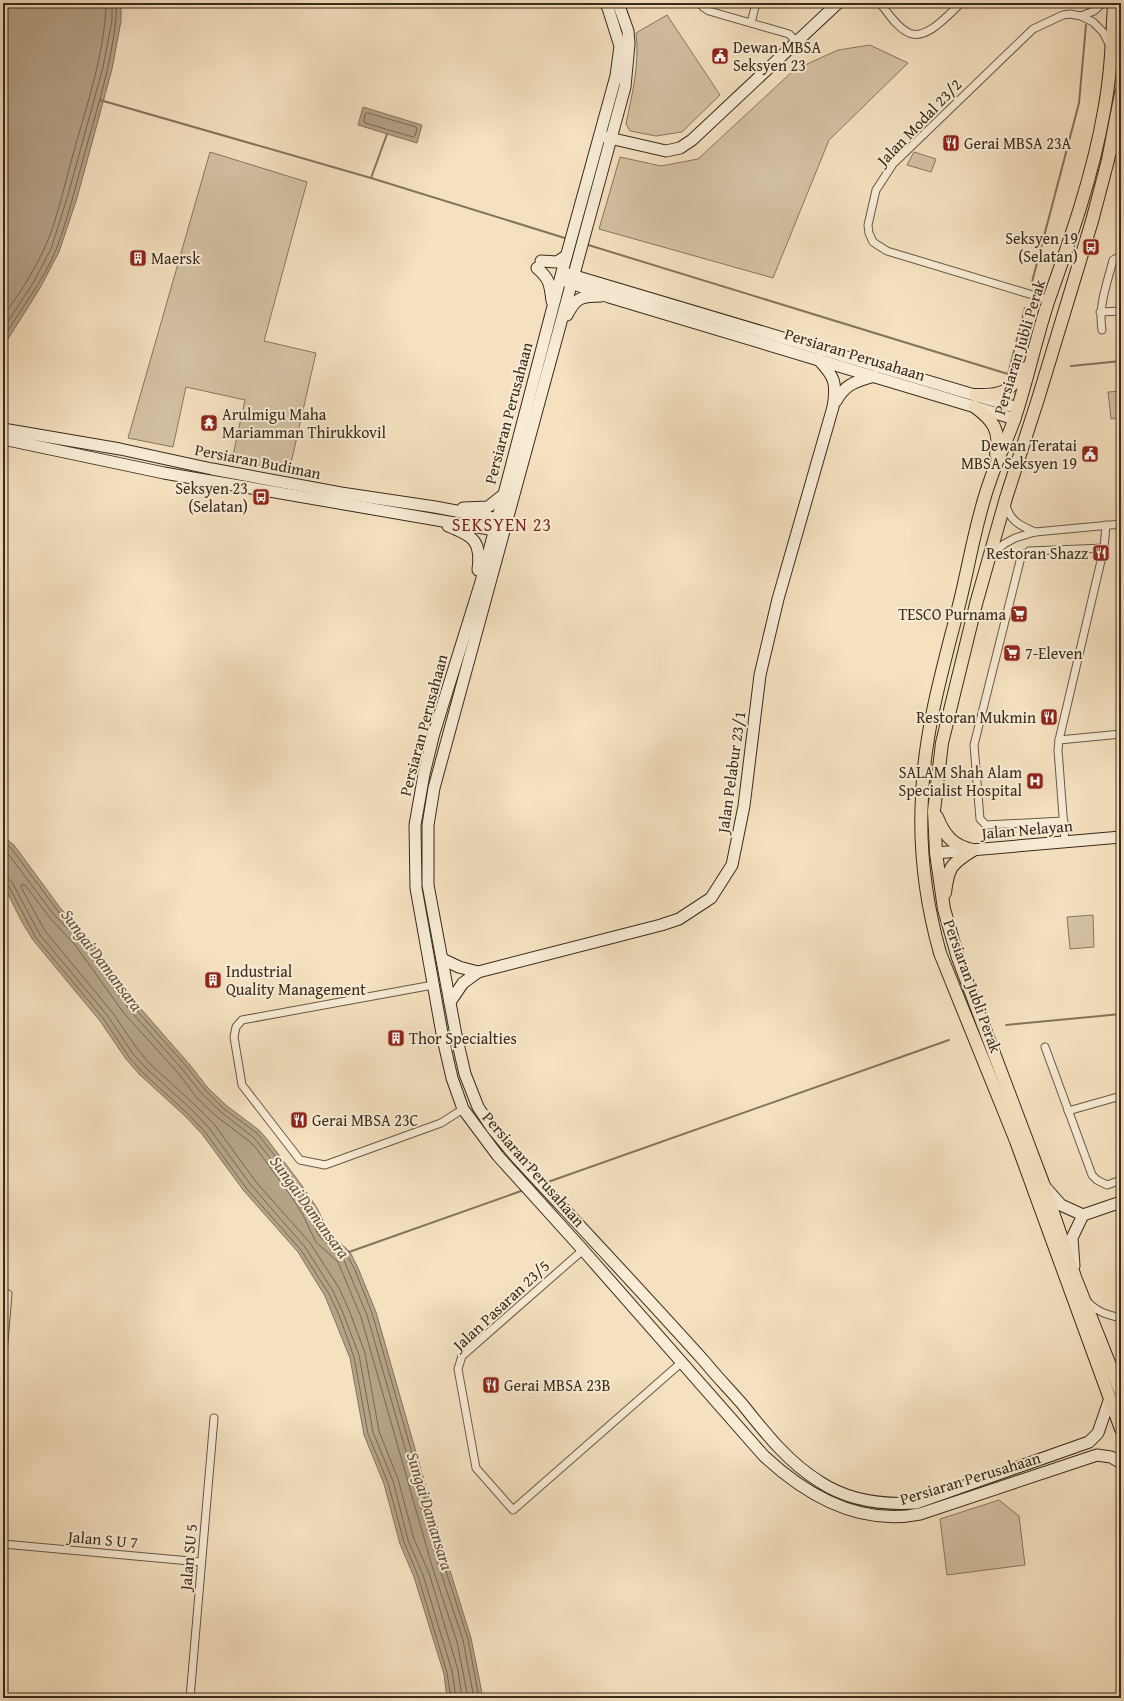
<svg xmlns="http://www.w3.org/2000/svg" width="1124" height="1701" font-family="'Gentium Book Plus',serif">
<rect width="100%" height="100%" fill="#f5e1c0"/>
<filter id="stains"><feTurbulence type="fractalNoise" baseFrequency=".005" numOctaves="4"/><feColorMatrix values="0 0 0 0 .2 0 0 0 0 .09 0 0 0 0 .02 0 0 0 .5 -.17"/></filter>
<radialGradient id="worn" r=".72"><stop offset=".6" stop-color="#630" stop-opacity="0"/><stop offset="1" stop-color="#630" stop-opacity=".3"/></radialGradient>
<!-- green -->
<g fill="#d5c2a4" stroke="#887660">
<path d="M667 15 720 95 682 132 656 136 630 131 626 124C632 94 640 64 636 33Z"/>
<path d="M870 45 908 63 829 140 773 278 599 229 620 157 661 166 698 159 794 70 838 50Z"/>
<path d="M210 152 307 182 264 341 316 353 289 472 232 460 245 400 186 387 173 447 128 438Z"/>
<path d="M914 152 936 159 931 172 907 165Z"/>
<path d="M1121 391V418L1111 419 1108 392Z"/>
<path d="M1093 915 1094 947 1070 949 1067 917Z"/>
<path d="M999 1500 1019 1516 1025 1565 947 1575 940 1519Z"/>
</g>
<!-- water -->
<g fill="#b5a388" stroke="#84735c">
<path d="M3 3H121V21L112 69 77 198 59 252 40 288 3 347Z"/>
<path d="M363 107 422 125 417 143 358 125Z"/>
<path d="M3 836 14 845 61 909 87 936 135 1002 190 1065 208 1088 227 1106 259 1130 267 1139 303 1187 317 1208 329 1233 350 1252 358 1268 376 1312 447 1561 471 1638 483 1698H447L444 1674 414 1577 400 1544 384 1484 364 1435 350 1358 325 1296 298 1252 244 1191 202 1134 185 1116 139 1074 126 1059 100 1021 33 940 22 922 3 884Z"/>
</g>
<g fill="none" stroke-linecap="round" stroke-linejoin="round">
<!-- shore -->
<g stroke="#786652" stroke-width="1">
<path d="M368 113 416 127 417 129 415 136 413 137 365 123 364 121 365 114Z"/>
<path d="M3 317C18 295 34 272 45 247 58 218 65 182 74 151 87 104 105 52 106 3"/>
<path d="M3 329 33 283 51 249 68 195 103 67 112 20V3"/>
<path d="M3 339C20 309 43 282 56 250 69 216 77 180 87 145 100 99 115 51 117 3"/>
<path d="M3 841 11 848 58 911 84 939 132 1005 187 1067 206 1091 224 1109 257 1133 264 1142 300 1189 313 1210 325 1235 347 1255 355 1270 372 1313 443 1562 468 1639 479 1698"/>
<path d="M3 847 54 915 81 942 128 1008 183 1070 202 1094 221 1112 253 1137 260 1145 296 1192 309 1212 316 1230 321 1238 343 1258 367 1315 438 1564 463 1640 474 1698"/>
<path d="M3 878 8 879 12 882 40 935 107 1015 133 1054 146 1068 192 1110 209 1128 251 1185 305 1247 333 1291 343 1313 359 1355 373 1432 393 1481 408 1540 423 1575 452 1671 456 1698"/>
<path d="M3 883 8 885 36 938 103 1018 129 1057 142 1072 188 1114 205 1132 247 1189 301 1250 329 1294 339 1315 354 1357 368 1434 388 1483 404 1542 418 1576 447 1673 451 1698"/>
<path d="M462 1698 458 1670 429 1573 414 1539 398 1479 379 1431 365 1353 349 1310 339 1288 310 1243 256 1182 214 1124 196 1106 150 1064 138 1050 112 1012 45 931 21 887 22 884 25 885 50 918 76 946 123 1012 179 1074 197 1098 217 1117 249 1141 256 1148 291 1196 303 1215 311 1232 316 1242 338 1262 361 1317 432 1566 457 1642 468 1698"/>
</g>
<!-- stream -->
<g stroke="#84735c" stroke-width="2">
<path d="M1088 11 1089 3"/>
<path d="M100 100 371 178 568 239"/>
<path d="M371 178 387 134"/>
<path d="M585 244 1008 374 1025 308"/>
<path d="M1032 282 1079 103 1086 25"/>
<path d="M1071 366 1121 361"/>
<path d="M1006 1025 1121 1014"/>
<path d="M545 1183 949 1040"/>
<path d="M349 1252 524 1190"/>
</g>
<defs>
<g id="street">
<path d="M700 3 703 7 709 11 789 34 796 41"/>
<path d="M880 3C888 13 896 26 907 32 925 43 949 14 961 3"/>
<path d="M1081 16 1094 11 1103 3"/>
<path d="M751 23 756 3"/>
<path d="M1049 300 887 251 873 242 869 233 868 225 876 190 893 164 1033 29 1063 15 1070 14 1081 16 1093 22 1103 32 1110 46"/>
<path d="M1100 312 1121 311"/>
<path d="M1102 330C1098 306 1107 284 1113 260L1121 256"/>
<path d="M1006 504C1009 521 1021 526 1035 532"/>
<path d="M991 555 1004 544 1015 538 1035 532 1121 524"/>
<path d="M1059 740 1121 734"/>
<path d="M1064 821 986 825 980 819 974 745 1021 557 1029 551 1104 548"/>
<path d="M1065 842 1058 750 1059 740 1104 548 1106 525"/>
<path d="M433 985 242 1020 236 1027 234 1037 242 1085 300 1160 325 1165 441 1123 463 1109"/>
<path d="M1045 1047 1092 1175 1097 1180 1107 1185 1121 1180"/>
<path d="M1068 1111 1121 1096"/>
<path d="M583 1250 462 1356 458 1369 476 1468 513 1510 682 1362"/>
<path d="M1088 1302C1097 1312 1108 1315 1121 1318"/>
<path d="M3 1354 8 1294"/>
<path d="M3 1544 201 1562"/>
<path d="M190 1698 214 1418"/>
</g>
<g id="secondary">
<path d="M605 3 608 8 620 46 616 76 562 272 481 582 434 733 424 774 415 825 416 888 443 1039 452 1078 463 1109 498 1156 583 1250 764 1456C807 1496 859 1526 920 1514L1097 1455 1111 1457 1121 1463"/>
<path d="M618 3 628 31 629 44 625 87 434 788 428 825V885L456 1035 465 1074 478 1107 492 1128 516 1157C579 1225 643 1293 705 1362 717 1377 731 1391 743 1405 766 1434 788 1462 820 1482 847 1500 883 1505 916 1503L1089 1442 1098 1433 1110 1398"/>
<path d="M605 137 666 151 680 148 692 140 838 3"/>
<path d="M1112 150 1121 132"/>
<path d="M541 261 557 262 566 256"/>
<path d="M537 268C550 279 550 285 552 301"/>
<path d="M568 274 1018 408"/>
<path d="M566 281 609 297 1015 419"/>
<path d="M567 315C576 297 582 296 601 296"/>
<path d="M836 401C846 383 856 382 874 376"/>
<path d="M3 429 120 449 212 469 341 493 435 507 504 520"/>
<path d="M3 439 164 473 501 531"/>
<path d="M463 508 488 507 503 495"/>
<path d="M448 526C473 536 482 541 478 570"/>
<path d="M936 853 1121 837"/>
<path d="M442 959 459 967 478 972"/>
<path d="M450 1002 463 983 478 972 661 925 679 919 711 898 732 865 744 806 760 675 778 599 833 407C837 383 835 377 818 359"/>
<path d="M1046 1188 1061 1205 1083 1215"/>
<path d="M1083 1215 1121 1202"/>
<path d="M1074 1266 1072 1238 1083 1215"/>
</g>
<g id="primary">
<path d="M1114 3C1112 39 1111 75 1104 111 1093 175 1071 237 1049 299 1036 338 1028 378 1015 417 1008 439 997 459 990 481 975 522 969 567 958 609 942 671 924 734 922 797 919 849 926 903 940 953L1016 1141 1121 1429"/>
<path d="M1121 93 1108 160 1092 221 1038 399 1006 498 976 604 942 743 934 811 936 853 944 909 958 958 1043 1183 1075 1277 1121 1393"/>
<path d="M975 395C1003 396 1010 392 1025 368"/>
<path d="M975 407C993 420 1001 431 996 454"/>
<path d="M937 817C944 835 953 846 973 850"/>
<path d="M945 893C948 867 951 864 973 850"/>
</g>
</defs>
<!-- street casing -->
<use href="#street" stroke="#695844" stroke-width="9"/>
<!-- secondary casing -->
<use href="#secondary" stroke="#3a2a1b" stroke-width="13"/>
<!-- primary casing -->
<use href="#primary" stroke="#3a2a1b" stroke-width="14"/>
<!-- street -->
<use href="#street" stroke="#f8ecd6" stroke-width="7"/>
<!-- secondary -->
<use href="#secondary" stroke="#f8ecd6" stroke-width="11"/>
<!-- primary -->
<use href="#primary" stroke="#f5e1c0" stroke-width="12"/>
</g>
<!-- icons -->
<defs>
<symbol id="civic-square" viewBox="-11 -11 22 22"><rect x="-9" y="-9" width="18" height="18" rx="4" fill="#8f2418" stroke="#f8ecd6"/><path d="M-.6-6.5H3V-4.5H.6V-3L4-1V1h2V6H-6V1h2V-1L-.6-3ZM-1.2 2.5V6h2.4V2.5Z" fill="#fff"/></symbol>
<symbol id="restaurant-square" viewBox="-11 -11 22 22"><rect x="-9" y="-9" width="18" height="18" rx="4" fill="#8f2418" stroke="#f8ecd6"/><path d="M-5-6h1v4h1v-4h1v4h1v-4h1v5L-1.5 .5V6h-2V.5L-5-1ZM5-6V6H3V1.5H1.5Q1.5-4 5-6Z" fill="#fff"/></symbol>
<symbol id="bus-square" viewBox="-11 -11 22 22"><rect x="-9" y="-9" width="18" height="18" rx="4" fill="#8f2418" stroke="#f8ecd6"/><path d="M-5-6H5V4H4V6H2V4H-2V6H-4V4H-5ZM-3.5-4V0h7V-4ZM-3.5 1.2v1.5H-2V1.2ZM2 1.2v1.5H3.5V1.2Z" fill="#fff"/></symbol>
<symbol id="building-square" viewBox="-11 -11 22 22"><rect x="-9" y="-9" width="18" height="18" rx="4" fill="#8f2418" stroke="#f8ecd6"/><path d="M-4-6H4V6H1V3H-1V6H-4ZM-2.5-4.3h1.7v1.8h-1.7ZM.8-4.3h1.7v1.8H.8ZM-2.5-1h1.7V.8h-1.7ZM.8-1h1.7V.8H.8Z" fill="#fff"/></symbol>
<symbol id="temple-square" viewBox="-11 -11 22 22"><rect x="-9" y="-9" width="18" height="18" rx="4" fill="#8f2418" stroke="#f8ecd6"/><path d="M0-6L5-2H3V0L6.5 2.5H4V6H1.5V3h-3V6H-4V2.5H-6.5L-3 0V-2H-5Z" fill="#fff"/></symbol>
<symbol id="supermarket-square" viewBox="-11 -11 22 22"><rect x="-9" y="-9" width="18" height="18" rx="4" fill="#8f2418" stroke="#f8ecd6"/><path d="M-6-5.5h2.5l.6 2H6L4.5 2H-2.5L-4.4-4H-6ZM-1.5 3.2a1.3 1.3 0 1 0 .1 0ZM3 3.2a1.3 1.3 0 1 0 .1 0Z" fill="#fff"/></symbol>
<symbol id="hospital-square" viewBox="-11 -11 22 22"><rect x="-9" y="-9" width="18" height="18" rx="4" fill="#8f2418" stroke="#f8ecd6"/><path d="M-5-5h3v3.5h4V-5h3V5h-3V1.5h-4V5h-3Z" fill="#fff"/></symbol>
</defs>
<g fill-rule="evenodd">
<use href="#civic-square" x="710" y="46" width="20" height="20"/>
<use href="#restaurant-square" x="941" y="133" width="20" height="20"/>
<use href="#bus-square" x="1081" y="237" width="20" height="20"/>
<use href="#building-square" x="128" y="248" width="20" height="20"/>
<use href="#temple-square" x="199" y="413" width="20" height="20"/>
<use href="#civic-square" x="1080" y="444" width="20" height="20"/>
<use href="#bus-square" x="251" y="487" width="20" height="20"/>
<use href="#restaurant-square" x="1091" y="543" width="20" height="20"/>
<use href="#supermarket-square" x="1009" y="604" width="20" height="20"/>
<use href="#supermarket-square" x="1002" y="643" width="20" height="20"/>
<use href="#restaurant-square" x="1039" y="707" width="20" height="20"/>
<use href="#hospital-square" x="1025" y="771" width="20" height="20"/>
<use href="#building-square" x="203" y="970" width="20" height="20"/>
<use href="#building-square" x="386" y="1028" width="20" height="20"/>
<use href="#restaurant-square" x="289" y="1110" width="20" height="20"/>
<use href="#restaurant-square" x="481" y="1375" width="20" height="20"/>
</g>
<g text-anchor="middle" stroke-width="4" stroke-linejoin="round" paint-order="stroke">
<!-- poi labels -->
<g font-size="16" fill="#3a2a1b" stroke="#f8ecd6" text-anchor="start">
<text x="733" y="53">Dewan MBSA<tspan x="733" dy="18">Seksyen 23</tspan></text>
<text x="964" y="149">Gerai MBSA 23A</text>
<text x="1078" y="244" text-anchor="end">Seksyen 19<tspan x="1078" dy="18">(Selatan)</tspan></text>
<text x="151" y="264">Maersk</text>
<text x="222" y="420">Arulmigu Maha<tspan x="222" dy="18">Mariamman Thirukkovil</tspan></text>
<text x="1077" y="451" text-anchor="end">Dewan Teratai<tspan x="1077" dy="18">MBSA Seksyen 19</tspan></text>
<text x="248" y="494" text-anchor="end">Seksyen 23<tspan x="248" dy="18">(Selatan)</tspan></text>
<text x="1088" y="559" text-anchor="end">Restoran Shazz</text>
<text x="1006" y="620" text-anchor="end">TESCO Purnama</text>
<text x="1025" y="659">7-Eleven</text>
<text x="1036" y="723" text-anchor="end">Restoran Mukmin</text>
<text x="1022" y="778" text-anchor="end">SALAM Shah Alam<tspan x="1022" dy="18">Specialist Hospital</tspan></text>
<text x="226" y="977">Industrial<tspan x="226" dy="18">Quality Management</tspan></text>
<text x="409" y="1044">Thor Specialties</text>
<text x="312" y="1126">Gerai MBSA 23C</text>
<text x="504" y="1391">Gerai MBSA 23B</text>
</g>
<!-- street labels -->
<g font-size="16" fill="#3a2a1b" stroke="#f8ecd6">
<text transform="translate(919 122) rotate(-46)" y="6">Jalan Modal 23/2</text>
<text transform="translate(1019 347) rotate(-73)" y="6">Persiaran Jubli Perak</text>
<text transform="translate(855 354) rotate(17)" y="6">Persiaran Perusahaan</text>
<text transform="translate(508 413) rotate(-75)" y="6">Persiaran Perusahaan</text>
<text transform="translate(258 461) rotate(11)" y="6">Persiaran Budiman</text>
<text transform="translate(423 725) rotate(-75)" y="6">Persiaran Perusahaan</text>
<text transform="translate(731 772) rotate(-82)" y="6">Jalan Pelabur 23/1</text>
<text transform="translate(1027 829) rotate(-5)" y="6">Jalan Nelayan</text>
<text transform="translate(973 986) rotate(70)" y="6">Persiaran Jubli Perak</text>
<text transform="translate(534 1169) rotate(49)" y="6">Persiaran Perusahaan</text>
<text transform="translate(501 1305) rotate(-43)" y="6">Jalan Pasaran 23/5</text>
<text transform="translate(970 1478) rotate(-17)" y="6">Persiaran Perusahaan</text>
<text transform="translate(103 1539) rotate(5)" y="6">Jalan S U 7</text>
<text transform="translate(188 1557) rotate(-85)" y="6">Jalan SU 5</text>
</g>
<!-- water labels -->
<g font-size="17" font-style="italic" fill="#5f4e3c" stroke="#f8ecd6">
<text transform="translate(102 960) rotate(53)" y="6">Sungai Damansara</text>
<text transform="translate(310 1207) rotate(54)" y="6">Sungai Damansara</text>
<text transform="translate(430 1511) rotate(73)" y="6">Sungai Damansara</text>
</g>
<!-- quarter labels -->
<g font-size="18" letter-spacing="1" fill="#7a1f14" stroke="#f8ecd6">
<text x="502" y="531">SEKSYEN 23</text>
</g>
</g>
<!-- margin -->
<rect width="1124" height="1701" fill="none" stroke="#f5e1c0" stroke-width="16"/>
<rect x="4" y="4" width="1116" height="1693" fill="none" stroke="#3a2a1b" stroke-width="2"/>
<rect x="8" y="8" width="1108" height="1685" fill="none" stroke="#3a2a1b"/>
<rect width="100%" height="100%" filter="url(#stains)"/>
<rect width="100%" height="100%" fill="url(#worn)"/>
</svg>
